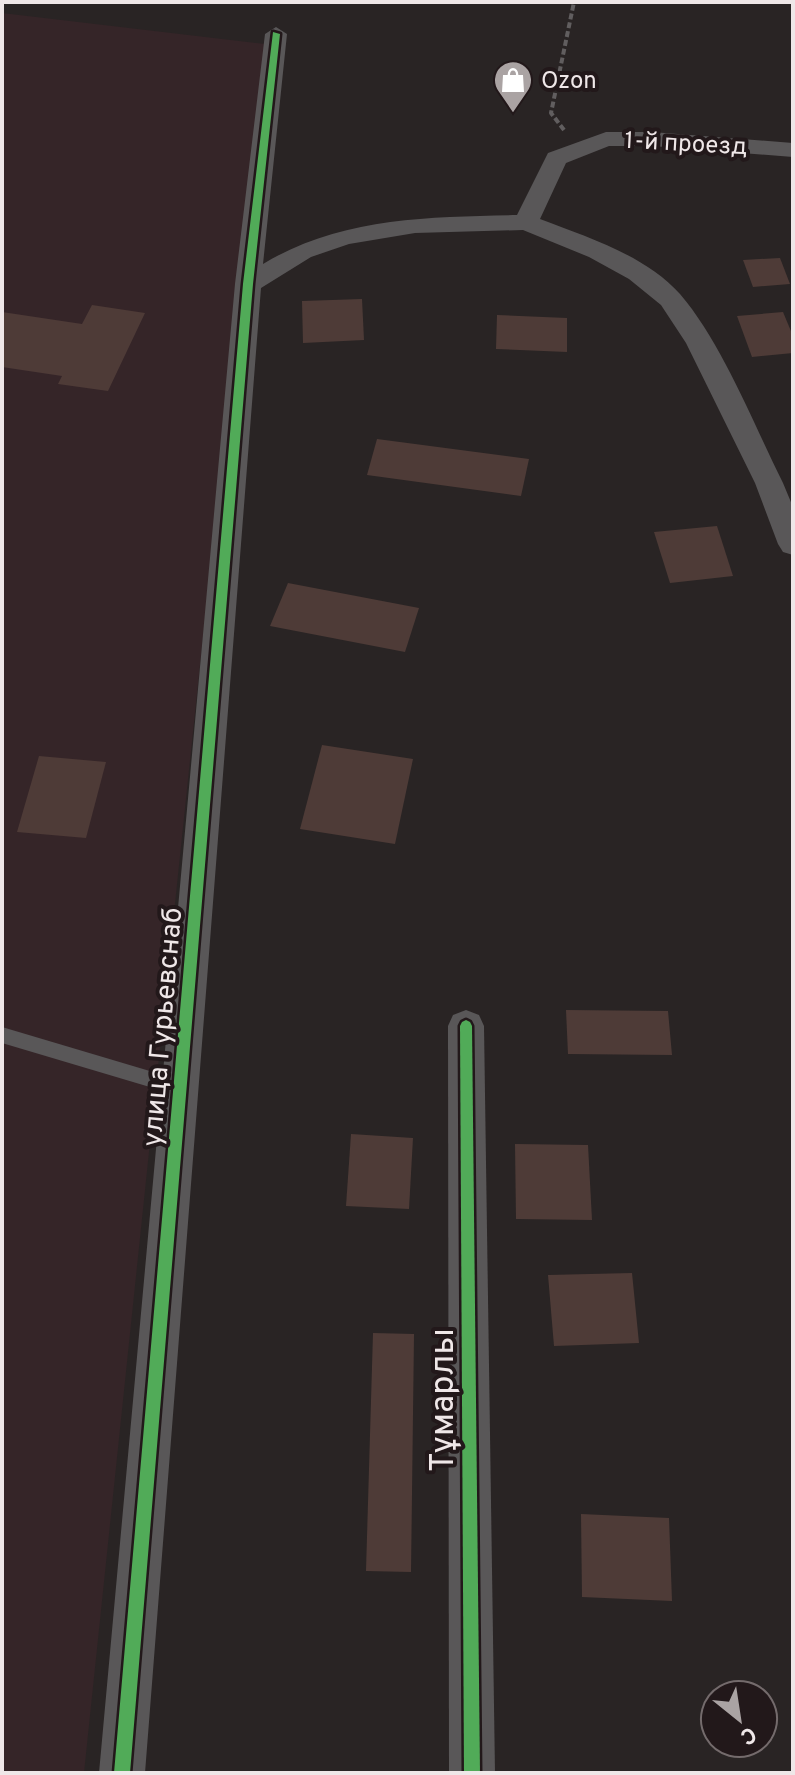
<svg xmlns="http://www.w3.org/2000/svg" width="795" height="1775" font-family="Overpass,sans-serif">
<rect width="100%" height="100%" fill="#292424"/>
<!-- built -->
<path fill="#352528" d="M2 13 265 44 84 1773H2Z"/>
<!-- building -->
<g fill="#4e3b37">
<path d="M780 258 790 284 753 287 743 260Z"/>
<path d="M362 299 364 340 303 343 302 301Z"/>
<path d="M92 305 145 313 108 391 58 384 62 376 2 367V312L82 324Z"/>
<path d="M783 312 793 336V353L752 357 737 316Z"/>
<path d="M497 315 567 318V352L496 349Z"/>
<path d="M377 439 529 459 521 496 367 475Z"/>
<path d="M717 526 733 576 670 583 654 532Z"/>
<path d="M288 583 419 608 405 652 270 626Z"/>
<path d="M322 745 413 759 395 844 300 829Z"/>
<path d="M39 756 106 762 86 838 17 832Z"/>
<path d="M566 1010 668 1011 672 1055 568 1054Z"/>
<path d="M351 1134 413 1138 409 1209 346 1206Z"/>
<path d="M515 1144 588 1145 592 1220 516 1219Z"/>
<path d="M632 1273 639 1343 554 1346 548 1275Z"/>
<path d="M373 1333 414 1334 411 1572 366 1571Z"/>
<path d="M581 1514 669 1518 672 1601 582 1597Z"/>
</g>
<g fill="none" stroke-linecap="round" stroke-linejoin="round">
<!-- path -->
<path stroke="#615e5f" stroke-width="4" stroke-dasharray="6 3" stroke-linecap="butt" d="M564 130 551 113 574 2"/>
<!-- service -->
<path fill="#595758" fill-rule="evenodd" d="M2 1027 180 1080 186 1082 189 1088 186 1094 180 1096 2 1043Z"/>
<!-- minor -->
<g fill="#595758" fill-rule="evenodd">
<path d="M276 27 287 34 263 264C340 217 429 217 517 215L548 153 606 132H652L793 143V157L652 146H609L566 163 540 219C587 237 645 255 680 294 722 343 754 425 783 483L793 507V555L783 552 778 544 755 483 686 343 661 305 629 279 589 257 523 230 415 233 349 244 311 257 261 288 145 1773H99L235 284 265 34Z"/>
<path d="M466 1010 479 1015 484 1026 495 1773H449L448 1026 453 1015Z"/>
</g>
<defs>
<g id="cycleway">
<path d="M273 32 280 34 253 284 130 1773H114L243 284Z"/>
<path d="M466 1020 470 1022 472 1026 480 1773H464L460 1026 462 1022Z"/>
</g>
</defs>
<!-- cycleway casing -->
<use href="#cycleway" stroke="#22181a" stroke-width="5"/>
<!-- cycleway -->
<use href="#cycleway" fill="#51ab58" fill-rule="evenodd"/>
</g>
<!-- icons -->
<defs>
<symbol id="shop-pin" viewBox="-11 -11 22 30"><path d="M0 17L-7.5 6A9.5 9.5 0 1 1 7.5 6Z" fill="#aaa3a3" stroke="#22181a"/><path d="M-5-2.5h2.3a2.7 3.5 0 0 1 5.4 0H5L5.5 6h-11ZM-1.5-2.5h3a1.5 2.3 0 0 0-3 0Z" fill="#fff"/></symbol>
</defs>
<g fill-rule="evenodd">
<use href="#shop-pin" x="491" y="58" width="44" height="60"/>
</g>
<g text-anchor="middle" stroke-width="8" stroke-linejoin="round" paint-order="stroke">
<!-- far-poi labels -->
<g font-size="24" fill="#efe7e8" stroke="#22181a" text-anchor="start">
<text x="541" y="88">Ozon</text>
</g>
<!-- far-street labels -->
<g font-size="24" fill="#efe7e8" stroke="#22181a">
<text transform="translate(686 143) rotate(3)" y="8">1-й проезд</text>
</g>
<!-- street labels -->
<g font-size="28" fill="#efe7e8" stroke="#22181a">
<text transform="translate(161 1027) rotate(-85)" y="10">улица Гурьевснаб</text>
</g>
<!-- near-street labels -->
<g font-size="34" fill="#efe7e8" stroke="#22181a">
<text transform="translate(441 1400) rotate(-90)" y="12">Тұмарлы</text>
</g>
</g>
<!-- border -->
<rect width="795" height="1775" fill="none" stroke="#efe7e8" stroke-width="8"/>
<!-- north arrow -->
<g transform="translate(739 1719) rotate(150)"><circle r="38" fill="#22181a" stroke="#746b6c" stroke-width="2"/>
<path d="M0-6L14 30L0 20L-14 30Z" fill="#aaa3a3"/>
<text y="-12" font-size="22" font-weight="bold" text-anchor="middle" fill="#efe7e8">С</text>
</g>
</svg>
